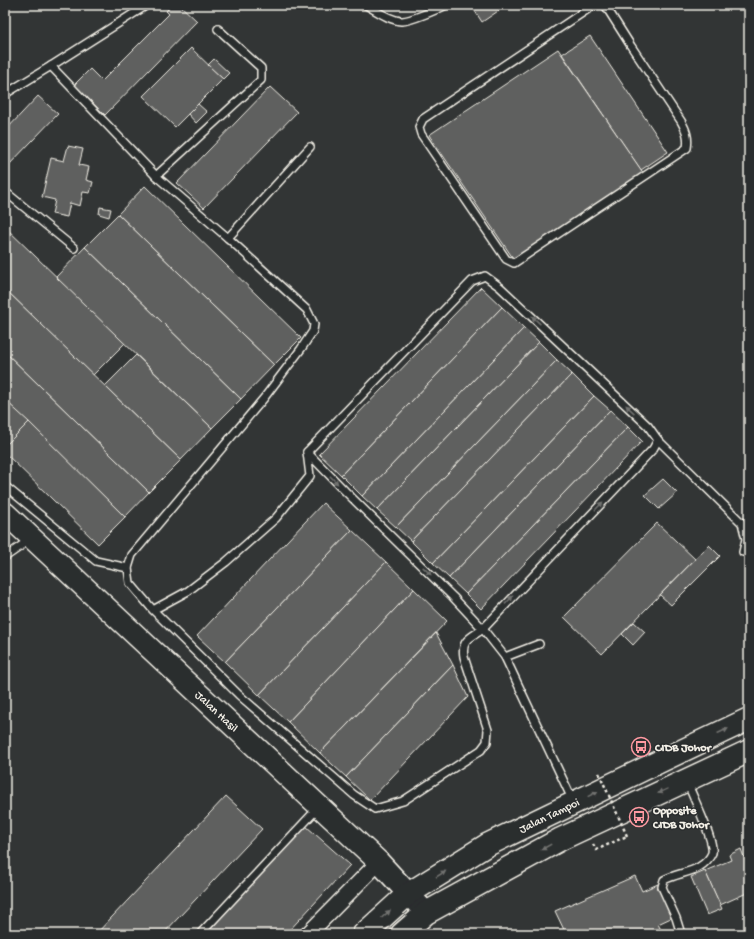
<svg xmlns="http://www.w3.org/2000/svg" width="754" height="939" font-family="'Gochi Hand',sans-serif">
<rect width="100%" height="100%" fill="#323535"/>
<filter id="ink" filterUnits="userSpaceOnUse"><feTurbulence type="fractalNoise" baseFrequency=".025" numOctaves="2"/><feDisplacementMap in="SourceGraphic" scale="8" xChannelSelector="R" yChannelSelector="G"/><feConvolveMatrix kernelMatrix="1 2 1 2 8 2 1 2 1" color-interpolation-filters="sRGB"/></filter>
<g filter="url(#ink)">
<!-- building -->
<g fill="#5f605f" stroke="#f4f1e8">
<path d="M172 5H180L197 21 105 115 74 85 90 69 102 81 169 14 166 11Z"/>
<path d="M471 5H507L482 22Z"/>
<path d="M590 36 668 152 641 170 562 54Z"/>
<path d="M191 48 223 79 175 127 143 96Z"/>
<path d="M558 49 644 174 515 261 429 135Z"/>
<path d="M214 59 229 73 223 79 208 65Z"/>
<path d="M270 87 297 112 204 208 177 183Z"/>
<path d="M38 96 58 114 6 168 5 167V131Z"/>
<path d="M198 104 207 112 196 123 188 114Z"/>
<path d="M68 146 83 149 79 165 89 167 86 180 93 182 90 193 83 192 80 206 70 203 67 217 52 214 55 200 42 197 51 158 64 161Z"/>
<path d="M145 186 301 338 274 365 118 214Z"/>
<path d="M100 207 111 209 109 217 99 214Z"/>
<path d="M118 214 274 365 241 399 85 247Z"/>
<path d="M5 227 125 343 93 375 5 289Z"/>
<path d="M85 247 241 399 212 428 56 277Z"/>
<path d="M481 287 502 307 341 475 319 454Z"/>
<path d="M5 289 181 460 149 492 5 352Z"/>
<path d="M502 307 524 328 362 496 341 475Z"/>
<path d="M524 328 539 342 377 510 362 496Z"/>
<path d="M539 342 557 360 396 527 377 510Z"/>
<path d="M5 352 149 492 125 517 5 400Z"/>
<path d="M136 355 212 428 181 460 105 386Z"/>
<path d="M557 360 572 374 411 541 396 527Z"/>
<path d="M572 374 594 396 433 563 411 541Z"/>
<path d="M594 396 610 410 449 578 433 563Z"/>
<path d="M5 400 29 422 5 446Z"/>
<path d="M610 410 628 427 466 594 449 578Z"/>
<path d="M29 422 125 517 98 544 5 453V446Z"/>
<path d="M628 427 642 441 481 609 466 594Z"/>
<path d="M663 479 677 493 659 509 645 495Z"/>
<path d="M323 503 352 530 225 662 197 636Z"/>
<path d="M657 523 695 559 602 654 564 617Z"/>
<path d="M352 530 386 562 259 695 225 662Z"/>
<path d="M709 545 720 556 671 605 660 595Z"/>
<path d="M386 562 414 589 288 722 259 695Z"/>
<path d="M414 589 447 621 320 753 288 722Z"/>
<path d="M634 622 645 632 633 645 622 634Z"/>
<path d="M436 633 453 665 346 777 320 753Z"/>
<path d="M453 665 468 697 370 800 346 777Z"/>
<path d="M226 796 262 829 163 934H96Z"/>
<path d="M306 826 350 865 286 934H206Z"/>
<path d="M741 849 744 857 749 855V892L720 905 705 871 731 860 729 855Z"/>
<path d="M705 871 722 909 707 915 691 877Z"/>
<path d="M635 876 642 891 658 884 673 917 658 924 663 934H566L555 911Z"/>
</g>
<g fill="none" stroke-linecap="round" stroke-linejoin="round">
<defs>
<g id="lane">
<path d="M366 5C377 11 389 20 401 21 408 22 438 9 446 5"/>
<path d="M594 5 423 119 419 127 421 134 506 259 514 263 687 148C689 137 686 130 681 121L631 46 605 5"/>
<path d="M51 66 156 176 228 238 307 310 314 324 313 331 301 349 264 398 132 555 128 568 130 583 153 610 239 695 354 795 375 809 403 801 481 750 487 742 488 730 464 657C461 640 470 638 483 629L653 449 658 440 648 426 500 287 485 276 472 281 307 452 310 476 276 518 226 562 188 591 153 610"/>
<path d="M5 94 51 66 147 5"/>
<path d="M156 176 261 80V68L218 29"/>
<path d="M5 194H8L74 248"/>
<path d="M228 238 310 147"/>
<path d="M658 440 742 523 746 539 743 552"/>
<path d="M307 452 345 491 453 597 483 629 505 657 573 801"/>
<path d="M5 486 96 561 128 568"/>
<path d="M5 557 31 539"/>
<path d="M505 657 539 644"/>
<path d="M200 934 318 808"/>
<path d="M681 934 676 918 662 887 664 880C675 874 689 873 699 867 704 864 710 858 712 853 715 841 692 795 687 782"/>
</g>
<path id="street" d="M308 934 379 862"/>
<path id="secondary" d="M5 513 379 862 426 913"/>
<g id="primary">
<path d="M364 934 408 894 487 845 644 769 749 719"/>
<path d="M402 934 426 913 561 839 749 751"/>
</g>
</defs>
<!-- lane casing -->
<use href="#lane" stroke="#f4f1e8" stroke-width="10"/>
<!-- street casing -->
<use href="#street" stroke="#f4f1e8" stroke-width="18"/>
<!-- secondary casing -->
<use href="#secondary" stroke="#f4f1e8" stroke-width="24"/>
<!-- primary casing -->
<use href="#primary" stroke="#f4f1e8" stroke-width="25"/>
<!-- path -->
<path stroke="#f4f1e8" stroke-width="2.5" stroke-dasharray="3 3" stroke-linecap="butt" d="M593 844 596 850 627 836"/>
<!-- lane -->
<use href="#lane" stroke="#2a2d2e" stroke-width="7"/>
<!-- street -->
<use href="#street" stroke="#2a2d2e" stroke-width="15"/>
<!-- secondary -->
<use href="#secondary" stroke="#2a2d2e" stroke-width="21"/>
<!-- primary -->
<use href="#primary" stroke="#2a2d2e" stroke-width="22"/>
<!-- path-bridge -->
<path stroke="#f4f1e8" stroke-width="2.5" stroke-dasharray="3 3" stroke-linecap="butt" d="M599 773 627 836"/>
</g>
<!-- one-way arrows -->
<defs><path id="oneway-solid" d="M-6-.8H1V-3.2L6.5 0L1 3.2V.8H-6Z"/></defs>
<g fill="#71726f">
<use href="#oneway-solid" transform="translate(536 320) rotate(-137)"/>
<use href="#oneway-solid" transform="translate(630 409) rotate(-137)"/>
<use href="#oneway-solid" transform="translate(334 480) rotate(46)"/>
<use href="#oneway-solid" transform="translate(599 506) rotate(-46)"/>
<use href="#oneway-solid" transform="translate(427 571) rotate(44)"/>
<use href="#oneway-solid" transform="translate(509 600) rotate(-47)"/>
<use href="#oneway-solid" transform="translate(723 731) rotate(-25)"/>
<use href="#oneway-solid" transform="translate(663 791) rotate(155)"/>
<use href="#oneway-solid" transform="translate(593 794) rotate(-26)"/>
<use href="#oneway-solid" transform="translate(546 847) rotate(151)"/>
<use href="#oneway-solid" transform="translate(441 874) rotate(-32)"/>
<use href="#oneway-solid" transform="translate(386 914) rotate(-42)"/>
</g>
</g>
<!-- icons -->
<defs>
<symbol id="bus-ring" viewBox="-11 -11 22 22"><circle r="9.5" fill="#2a2d2e" stroke="#ff9aa2" stroke-width="1.5"/><path d="M-5-6H5V4H4V6H2V4H-2V6H-4V4H-5ZM-3.5-4V0h7V-4ZM-3.5 1.2v1.5H-2V1.2ZM2 1.2v1.5H3.5V1.2Z" fill="#ff9aa2"/></symbol>
</defs>
<g fill-rule="evenodd">
<use href="#bus-ring" x="630" y="736" width="22" height="22"/>
<use href="#bus-ring" x="628" y="806" width="22" height="22"/>
</g>
<g text-anchor="middle" stroke-width="3" stroke-linejoin="round" paint-order="stroke">
<!-- street labels -->
<g font-size="12" fill="#f4f1e8" stroke="#2a2d2e">
<text transform="translate(217 711) rotate(43)" y="4">Jalan Hasil</text>
<text transform="translate(549 815) rotate(-26)" y="4">Jalan Tampoi</text>
</g>
<!-- poi labels -->
<g font-size="12" font-weight="bold" fill="#f4f1e8" stroke="#2a2d2e" text-anchor="start">
<text x="655" y="751">CIDB Johor</text>
<text x="653" y="814">Opposite<tspan x="653" dy="14">CIDB Johor</tspan></text>
</g>
</g>
<!-- margin -->
<rect width="754" height="939" fill="none" stroke="#2a2d2e" stroke-width="20"/>
<rect x="10" y="10" width="734" height="919" fill="none" stroke="#f4f1e8" stroke-width="1.5" filter="url(#ink)"/>
</svg>
